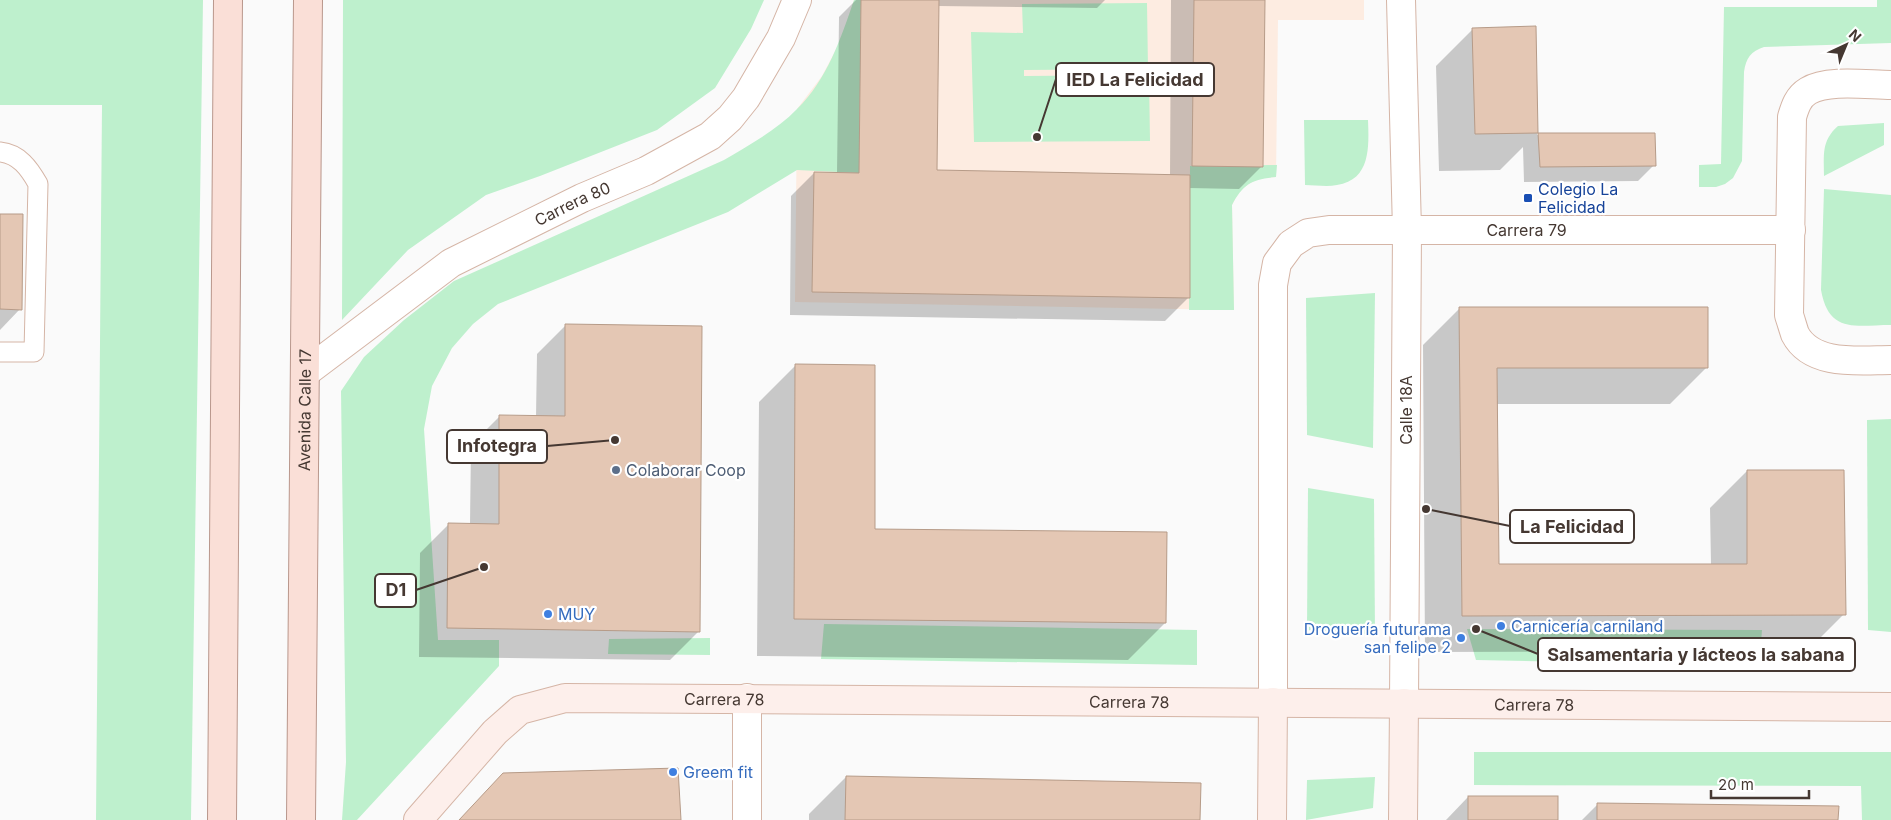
<svg xmlns="http://www.w3.org/2000/svg" width="1891" height="820" font-family="Inter,sans-serif">
<rect width="100%" height="100%" fill="#fafafa"/>
<!-- education -->
<path fill="#fdece1" d="M854 0H1364V20H1278L1276 177 1261 178 1248 184 1238 193 1232 205 1234 310 795 302 797 109 822 76 831 59 841 40Z"/>
<!-- green -->
<g fill="#bef0cd">
<path d="M0 0H203L191 820H96L102 105H0Z"/>
<path d="M343 0H764L751 29 715 88 657 130 540 176 486 195 408 250 342 320Z"/>
<path d="M854 0H861L859 173 797 170 728 212 498 304 473 324 452 348 432 386 424 429 438 640H499V666L357 820H342L346 762 341 391 364 357 404 320 454 281 724 160C749 145 777 130 797 109 827 80 841 38 854 0Z"/>
<path d="M1877 0H1891V43L1764 47C1751 51 1746 58 1744 72L1742 161 1733 178 1725 184 1716 187H1699V165L1721 164 1724 7H1877Z"/>
<path d="M1147 3 1148 69 1024 70V76L1149 75 1150 141 974 142 971 32 1023 33 1022 4Z"/>
<path d="M1304 120H1368C1369 146 1371 180 1337 185 1327 187 1315 185 1305 185Z"/>
<path d="M1884 123V145L1824 176C1824 155 1821 141 1838 126Z"/>
<path d="M1277 165 1276 177C1252 179 1243 184 1232 205L1234 310H1189L1190 166Z"/>
<path d="M1824 189 1891 195V325C1855 325 1829 334 1821 290Z"/>
<path d="M1375 293 1373 448 1307 435 1306 298Z"/>
<path d="M1891 419V632L1868 630 1867 420Z"/>
<path d="M1308 488 1374 499 1375 635 1307 630Z"/>
<path d="M824 624 1197 630V665L821 659Z"/>
<path d="M1467 629 1762 630 1759 666 1476 660Z"/>
<path d="M710 638V655L608 654 609 639Z"/>
<path d="M1474 752H1891V820H1862L1861 786 1474 785Z"/>
<path d="M1375 777 1373 808 1306 820 1307 780Z"/>
</g>
<!-- shadow -->
<g fill="#0003">
<path d="M856 0H1105L1097 8 938 6 936 171 1170 176 1171 0H1263L1262 166 1239 189 1189 188 1188 298 1165 321 790 315 791 196 814 173H837L839 17Z"/>
<path d="M1534 27 1537 135 1654 134V165L1638 181 1524 182 1523 147 1500 170 1439 171 1436 66 1473 29Z"/>
<path d="M0 215 20 309 0 330Z"/>
<path d="M1460 308 1707 367 1670 404H1496L1498 565H1711L1710 508 1747 471 1844 614 1807 651 1425 652 1423 345Z"/>
<path d="M566 325 699 631 670 660 419 657 420 553 449 524H470L471 445 500 416 536 417 537 354Z"/>
<path d="M796 365 873 530 1165 623 1128 660 757 656 759 402Z"/>
<path d="M846 777 1199 820H809V814Z"/>
<path d="M1468 797 1556 820H1446Z"/>
<path d="M1597 805 1837 820H1582Z"/>
</g>
<!-- building -->
<g fill="#e4c7b4" stroke="#b69b88">
<path d="M861 0H939L937 170 1190 175V298L812 292 814 172 859 173Z"/>
<path d="M1194 0H1265L1263 167 1192 166Z"/>
<path d="M1536 26 1538 133 1475 134 1472 28Z"/>
<path d="M1538 133H1655L1656 166 1540 167Z"/>
<path d="M0 214H23L22 310 0 309Z"/>
<path d="M1459 307H1708V368H1497L1499 564H1747V470H1844L1846 615 1462 616Z"/>
<path d="M565 324 702 326 700 632 447 628 448 523 499 524V415L565 416Z"/>
<path d="M795 364 875 365V529L1167 532 1166 623 794 619Z"/>
<path d="M678 768 681 820H459L503 773Z"/>
<path d="M846 776 1201 783 1200 820H845Z"/>
<rect x="1468" y="796" width="90" height="24"/>
<path d="M1597 803 1839 806 1838 820H1597Z"/>
</g>
<g fill="none" stroke-linecap="round" stroke-linejoin="round">
<defs>
<path id="lane" d="M0 152C19 154 29 168 38 184L34 352H0"/>
<g id="street">
<path d="M1401 0 1407 230 1404 703"/>
<path d="M1891 85C1868 85 1828 79 1808 91 1798 97 1795 107 1792 117L1789 315C1791 321 1793 328 1795 334 1812 367 1861 360 1891 360"/>
<path id="s1" d="M305 373 451 263 582 198 646 171 710 136 730 118 746 98 781 38 797 0"/>
<path d="M747 698V820"/>
<path id="s2" d="M1273 702V285L1277 263 1291 244 1308 233 1329 230H1791"/>
</g>
<g id="secondary">
<path id="s3" d="M418 820 495 732 520 710 565 698 1891 707"/>
<path d="M1272 820 1273 702"/>
<path d="M1403 820 1404 703"/>
</g>
<g id="primary">
<path d="M222 820 228 0"/>
<path id="s4" d="M301 820 308 0"/>
</g>
</defs>
<!-- lane casing -->
<use href="#lane" stroke="#d5b5a6" stroke-width="21"/>
<!-- street casing -->
<use href="#street" stroke="#d5b5a6" stroke-width="30"/>
<!-- secondary casing -->
<use href="#secondary" stroke="#d5b5a6" stroke-width="30"/>
<!-- primary casing -->
<use href="#primary" stroke="#b9978c" stroke-width="30"/>
<!-- lane -->
<use href="#lane" stroke="#fff" stroke-width="19"/>
<!-- street -->
<use href="#street" stroke="#fff" stroke-width="28"/>
<!-- secondary -->
<use href="#secondary" stroke="#fdefeb" stroke-width="28"/>
<!-- primary -->
<use href="#primary" stroke="#fadfd7" stroke-width="28"/>
</g>
<!-- markers -->
<rect fill="#1a4fb4" stroke="#fff" stroke-width="2" x="1523" y="193" width="10" height="10" rx="2.5"/>
<circle fill="#5c6f8a" stroke="#fff" stroke-width="2" cx="616" cy="470" r="5"/>
<g fill="#3f7fe0" stroke="#fff" stroke-width="2">
<circle cx="548" cy="614" r="5"/>
<circle cx="1501" cy="626" r="5"/>
<circle cx="1461" cy="638" r="5"/>
<circle cx="673" cy="772" r="5"/>
</g>
<g text-anchor="middle" stroke-width="4.5" stroke-linejoin="round" paint-order="stroke">
<!-- transit labels -->
<g font-size="16" fill="#164399" stroke="#fff" text-anchor="start">
<text x="1538" y="195">Colegio La<tspan x="1538" dy="18">Felicidad</tspan></text>
</g>
<!-- street labels -->
<g font-size="16" fill="#453832" stroke="#fff">
<text dy="6" stroke="none"><textPath href="#s1" startOffset="318">Carrera 80</textPath></text>
<text dy="6" stroke="none"><textPath href="#s2" startOffset="702">Carrera 79</textPath></text>
<text dy="6" stroke="none"><textPath href="#s4" startOffset="410">Avenida Calle 17</textPath></text>
<text transform="translate(1406 410) rotate(-90)" y="6">Calle 18A</text>
<text dy="6" stroke="none"><textPath href="#s3" startOffset="356">Carrera 78</textPath></text>
<text dy="6" stroke="none"><textPath href="#s3" startOffset="761">Carrera 78</textPath></text>
<text dy="6" stroke="none"><textPath href="#s3" startOffset="1166">Carrera 78</textPath></text>
</g>
<!-- service labels -->
<g font-size="16" fill="#4e5e75" stroke="#fff" text-anchor="start">
<text x="626" y="476">Colaborar Coop</text>
</g>
<!-- shop labels -->
<g font-size="16" fill="#366cbe" stroke="#fff" text-anchor="start">
<text x="558" y="620">MUY</text>
<text x="1511" y="632">Carnicería carniland</text>
<text x="1451" y="635" text-anchor="end">Droguería futurama<tspan x="1451" dy="18">san felipe 2</tspan></text>
<text x="683" y="778">Greem fit</text>
</g>
</g>
<!-- callouts -->
<path fill="none" stroke="#453832" stroke-width="2" d="M1037 137L1056 79M615 440L547 446M1426 509L1510 526M484 567L416 590M1476 629L1538 654"/>
<g fill="#453832" stroke="#fff" stroke-width="2">
<circle cx="1037" cy="137" r="5"/>
<circle cx="615" cy="440" r="5"/>
<circle cx="1426" cy="509" r="5"/>
<circle cx="484" cy="567" r="5"/>
<circle cx="1476" cy="629" r="5"/>
</g>
<g fill="#fff" stroke="#453832" stroke-width="2">
<rect x="1056" y="63" width="158" height="33" rx="5"/>
<rect x="447" y="430" width="100" height="33" rx="5"/>
<rect x="1510" y="510" width="124" height="33" rx="5"/>
<rect x="375" y="574" width="41" height="33" rx="5"/>
<rect x="1538" y="638" width="317" height="33" rx="5"/>
</g>
<g font-size="18" text-anchor="middle" font-weight="bold" fill="#453832">
<text x="1135" y="86">IED La Felicidad</text>
<text x="497" y="452">Infotegra</text>
<text x="1572" y="533">La Felicidad</text>
<text x="396" y="596">D1</text>
<text x="1696" y="661">Salsamentaria y lácteos la sabana</text>
</g>
<!-- north arrow -->
<g transform="translate(1846 45) rotate(44)" stroke="#ffffff" stroke-width="4" paint-order="stroke">
<path d="M0-4L9 19L0 12L-9 19Z" fill="#453832"/>
<text y="-8" font-size="14" font-weight="bold" text-anchor="middle" fill="#453832">N</text>
</g>
<!-- scale -->
<path d="M1711 790v8h98v-8" fill="none" stroke="#453832" stroke-width="2.5"/>
<text x="1718" y="790" font-size="15" fill="#453832" stroke="#ffffff" stroke-width="4" paint-order="stroke">20 m</text>
</svg>
